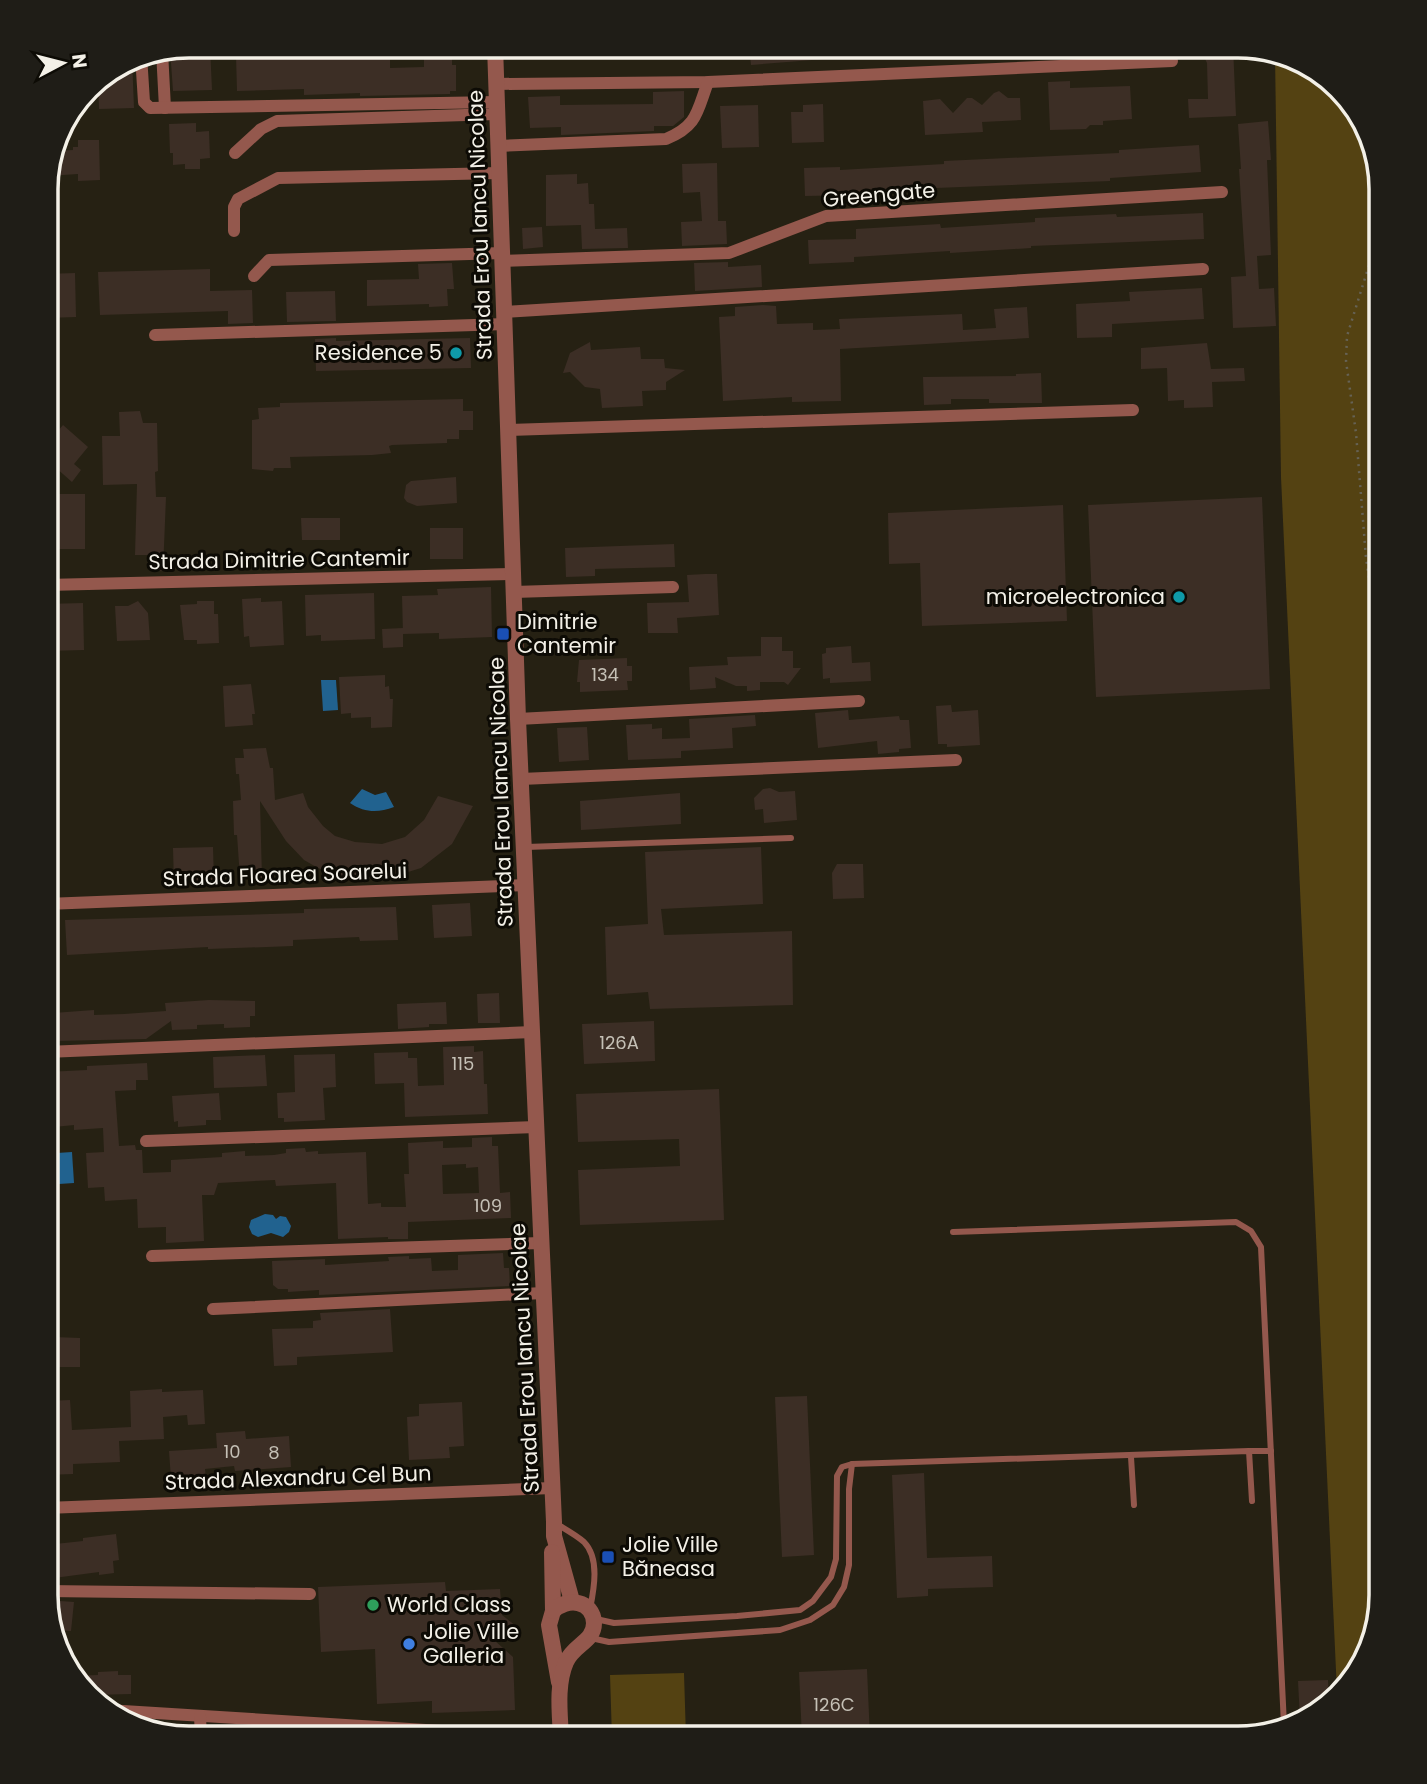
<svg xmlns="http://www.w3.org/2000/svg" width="1427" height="1784" font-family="Poppins,sans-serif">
<rect width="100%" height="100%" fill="#262113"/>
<!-- green -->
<g fill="#544212">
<path d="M1275 54 1309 65 1357 109 1381 189V1595L1367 1659 1337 1692 1281 477Z"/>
<path d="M684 1673 686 1738H612L610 1675Z"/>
</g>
<!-- water -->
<g fill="#21628f">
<path d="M321 680H336L338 710 323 711Z"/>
<path d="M362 789 375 795 386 792 394 807C378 813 365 813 350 803Z"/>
<path d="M72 1152 74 1183 59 1184 57 1153Z"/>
<path d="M265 1214 273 1215 276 1219 280 1216 286 1217 291 1226 289 1232 283 1237 271 1233 258 1237 252 1234 249 1227 251 1220Z"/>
</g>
<!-- building -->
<g fill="#3c2e25" fill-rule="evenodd">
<path d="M189 46H210L212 90 173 91 170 49Z"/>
<path d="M749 46H849L850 57 751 65Z"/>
<path d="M1199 46H1233L1236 116 1189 118 1188 99H1208L1207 63Z"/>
<path d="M290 54V58H390V68L424 67V57L452 56V65H456V91H450V94L360 96V93L304 95V89L237 91 236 55Z"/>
<path d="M132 58 134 108 99 109 98 79Z"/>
<path d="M1070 81V88L1130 86 1132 119 1103 121V125H1090L1086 129 1050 130 1048 82Z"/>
<path d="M684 91V117L673 126H654V131L561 135V127L530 128 528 97 560 96V105L653 104V92Z"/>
<path d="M999 91 1008 98H1020L1021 120 982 122 983 132 925 135 923 101 940 99 953 113 967 98H972L982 105 994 93Z"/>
<path d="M823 104 824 142 792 143 791 112H803V105Z"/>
<path d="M758 105 759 147 722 148 720 106Z"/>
<path d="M1268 121 1271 160H1267L1271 255 1257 256 1259 289 1274 288 1276 326 1233 328 1231 277 1246 276 1239 169H1241L1238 124Z"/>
<path d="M196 123V132L209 131 210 158 200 159V169H185V164L173 165V153H170L169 124Z"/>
<path d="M78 140H99L100 180 78 181V174L47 176 53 151 73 150V147H78Z"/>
<path d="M1199 145 1201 172 1110 178V181L936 188V191L854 195 805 196 804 168 840 167V170L944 164V161L1119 153V150Z"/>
<path d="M717 163 718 221H726L727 244 682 246 681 222 702 221 700 192 683 193 682 164Z"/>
<path d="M577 174V184L588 183 589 204H594L595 229 627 228 628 248 582 249 581 225 546 226V175Z"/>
<path d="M1203 213 1204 239 1031 246V248L950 253V251L854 257V262L809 264 808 240 856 239V229L940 224 941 228 1035 222V218L1116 214 1117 217Z"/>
<path d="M542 227 543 247 523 249 522 228Z"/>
<path d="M728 262V267L761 265 762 287 695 291 694 263Z"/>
<path d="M452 263 454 289H447L448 306 429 307V304L367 306V280L419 279 418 264Z"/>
<path d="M210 269V291L252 290 253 323 228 324V311L100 315 98 272Z"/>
<path d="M75 273 76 317 46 318V274Z"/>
<path d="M1202 288 1204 319 1112 324V337L1077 338 1076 304 1130 301 1129 292Z"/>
<path d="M335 291 336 321 287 322 286 292Z"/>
<path d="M763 305 776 306 777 324 813 323V330L840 329 839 319 962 314 963 330 996 328 994 309 1027 307 1029 338 840 349 841 401 792 402V397L723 401 719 317 735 316V307Z"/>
<path d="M336 338V341L470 338 471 368 316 371 315 339Z"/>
<path d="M590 342 591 350 640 347 641 359H664L665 368 685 370 666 382V390L642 391 643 406 602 408 600 389 585 387 570 372 563 373 570 353Z"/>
<path d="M1207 343 1211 369 1244 368 1245 381 1212 382 1213 407 1184 408V400L1168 401 1167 368 1141 369V348Z"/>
<path d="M1041 373 1042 403H989V399H951V404L924 405 923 377 1016 376V374Z"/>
<path d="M463 399V411H473V430H459V439H447V443L392 445 389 446 391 453 372 455 290 457 291 468H274L273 471 252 469V420L259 419 258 408 280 407V403Z"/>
<path d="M140 411 143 423H157L158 471 155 472 156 497H166L163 571 149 570V555H135L137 484 103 485 102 436H120L119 412Z"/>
<path d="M63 425 88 447 74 464 81 470 72 482 46 459V445Z"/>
<path d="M456 477 457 503 417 506 407 502 404 498 406 485 411 481Z"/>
<rect x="54" y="494" width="31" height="55"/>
<path d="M1262 497 1270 689 1096 697 1088 505Z"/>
<path d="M1063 505 1067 621 922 626 920 563 889 564 888 513Z"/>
<path d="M301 518H340V540H302Z"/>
<rect x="430" y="528" width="33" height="31"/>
<path d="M674 544 675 567 595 569V576L566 577 565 548Z"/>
<path d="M705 574H717L719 615 677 618 678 633H648L647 603 689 602 687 575Z"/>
<path d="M491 587 492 637 439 639V633L403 634 402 596 438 595 437 589Z"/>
<path d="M374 593 375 639 321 641V635L306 636 305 595Z"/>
<path d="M261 598V602L282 601 284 645 250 647 249 636 244 637 242 599Z"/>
<path d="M138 601 148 613 150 640 117 641 115 606H128Z"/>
<path d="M197 601H214V614H218L219 643 197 644V640H184L180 605 197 604Z"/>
<path d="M83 603 84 650 46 651V604Z"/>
<path d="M403 628V647L383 648 382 629Z"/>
<path d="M761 637H782V651H793V668H801L788 685 784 682H760V690L747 691V686H736L715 677 716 688 690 690 689 667 728 665 727 657 761 656Z"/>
<path d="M851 646 852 663 870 662 871 681 830 683V678L823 679 822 654 826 653V648Z"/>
<path d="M627 658V666H632V681H627L628 690 580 692V682H577L579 660Z"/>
<path d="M385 675V687L389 686 390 699H393L392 727 371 728V717L351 718V713L341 714 339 677Z"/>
<path d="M251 684 255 714H252L253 725 225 727 223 686Z"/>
<path d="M951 705 952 712 978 710 980 745 947 747V744H938L936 706Z"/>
<path d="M848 710 849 720 899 716 900 720H909L911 748 899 749V752L878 754 877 741 818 748 815 713Z"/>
<path d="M755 715 756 726 732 728 733 748 681 751V758L628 760 626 725 652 724V729L662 728V739L690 738 689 719Z"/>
<path d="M587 727 589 760 559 762 557 728Z"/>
<path d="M266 748 270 768H273L275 800 303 793 308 807 323 826 335 836 355 842 382 844 405 837 424 820 438 796 473 806 452 844 421 868 392 877 361 879 346 878 318 868 304 860 286 841 260 801 262 879 240 878 237 835H234L233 801 241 800 239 774H236L235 758H244L243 749Z"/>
<path d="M770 788 779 792 795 791 797 820 764 823 763 809 755 810 754 798 763 789Z"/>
<path d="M680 793 681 824 581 830 580 801Z"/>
<path d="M213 847 214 882 174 884 173 848Z"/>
<path d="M761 847 763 904 661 909 664 935 792 931 793 1005 650 1009 648 992 607 995 605 927 648 924 645 852Z"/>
<path d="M837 864H863L864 898 833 899 832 873Z"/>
<path d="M470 903 472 936 434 938 432 905Z"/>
<path d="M396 907 398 940 360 941 359 937 293 940V946L208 949V947L67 955 65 920 304 913V909Z"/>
<path d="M499 993 500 1023H478L477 994Z"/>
<path d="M209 1000 255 1001V1016H250V1027L224 1028V1024L197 1025V1029L172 1030 171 1021 146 1039 55 1041 53 1013 94 1010V1015L124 1014 166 1011 165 1003Z"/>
<path d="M446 1002 447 1024H429V1027L398 1029 397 1004Z"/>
<path d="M654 1021 655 1061 584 1064 582 1024Z"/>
<path d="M474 1046V1052L483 1051 484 1084H487L488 1114 405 1117 404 1083 375 1084 374 1053 408 1052V1058H417L418 1086 444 1085 443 1047Z"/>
<path d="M335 1054 336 1087 323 1088 325 1120 284 1122V1118H278L277 1093 295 1092 294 1055Z"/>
<path d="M265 1055 267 1086 214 1088 213 1057Z"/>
<path d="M147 1063 148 1080H136V1090L115 1091 119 1146 135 1145 136 1150H142L143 1173 171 1172V1160L222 1157V1153L245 1151V1156L274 1155 286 1153V1149L305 1148 306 1152 318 1151V1154L366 1152 368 1204 381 1203V1207H406L404 1174H409L408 1143 443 1141V1148L472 1147V1138L492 1137V1146H498L500 1193 510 1192 511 1218 408 1222V1239H388V1237L338 1239 336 1183 276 1186 275 1180 218 1183 214 1195H202L204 1241 166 1243V1227L138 1228 137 1199 105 1201 104 1187 88 1188 86 1153 104 1152 103 1128 74 1130V1125L54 1127 52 1097H46V1072L87 1070V1066ZM466 1164V1168L478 1167 479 1193 443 1194 442 1165Z"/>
<path d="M719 1089 724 1220 580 1225 578 1170 680 1166 679 1139 578 1142 576 1094Z"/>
<path d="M219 1093 221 1120H206V1125L178 1127V1121L174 1122 172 1096Z"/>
<path d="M503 1253 504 1268H509L510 1286 319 1295V1290L288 1292V1289H278L273 1285 272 1261 325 1259V1265L389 1261 388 1257 409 1256V1259L431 1258 432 1271 458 1270V1255Z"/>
<path d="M390 1309 393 1352 297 1357V1365L274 1366 272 1329 313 1328V1321L321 1320 320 1313Z"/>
<path d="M54 1337 80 1338V1367H51L46 1364V1346Z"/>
<path d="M162 1389V1392L203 1390 205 1424 188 1425 187 1415 163 1417 164 1439 119 1441 120 1462 73 1464V1474L46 1475V1401L70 1400 72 1430 131 1427 130 1391Z"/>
<path d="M807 1396 814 1555 782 1557 775 1397Z"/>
<path d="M462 1402 464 1446 449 1447 450 1458 409 1460 407 1417 419 1416V1404Z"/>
<path d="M245 1431 246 1439 289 1436 291 1467 235 1471 234 1466 205 1469 206 1481 183 1483V1479H171L169 1451 217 1448 216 1433Z"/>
<path d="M924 1473 927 1558 992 1556 993 1587 928 1589V1596L897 1598 892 1475Z"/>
<path d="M116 1534 119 1560 113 1561 114 1573 99 1575V1572L54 1578V1569L46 1570V1545L83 1541V1538Z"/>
<path d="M445 1582 446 1591 500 1589 502 1615 516 1626 494 1640 513 1657 515 1710 432 1713V1701L377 1704 375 1649 321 1652 318 1587Z"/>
<path d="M47 1600 74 1602 71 1631 56 1630Z"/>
<path d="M867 1669 870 1738H802L799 1672Z"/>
<path d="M118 1671V1675H131V1694L92 1695 71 1676 98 1675V1672Z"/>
<path d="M1328 1680 1329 1702 1318 1714 1300 1720 1298 1681Z"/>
</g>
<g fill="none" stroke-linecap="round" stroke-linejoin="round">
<!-- path -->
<path stroke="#666255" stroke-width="2.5" stroke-dasharray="2 5" stroke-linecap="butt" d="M1381 240 1370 262 1347 336 1346 361 1356 433 1366 558 1381 660"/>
<!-- service -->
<g stroke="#94584d" stroke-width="6">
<path d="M61 124H65"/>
<path d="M526 847 791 838"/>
<path d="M953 1232 1236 1222 1251 1231 1261 1247 1284 1725"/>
<path d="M1249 1451H1271"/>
<path d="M1131 1457 1134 1505"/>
<path d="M555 1523C565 1529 576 1535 584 1542 600 1558 594 1589 590 1609"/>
<path d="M596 1619 614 1623 737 1616 800 1610 813 1601 831 1577 836 1559 837 1476 842 1467 852 1464 1249 1451 1252 1501"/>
<path d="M591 1638 609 1642 780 1630 810 1620 833 1605 844 1587 849 1565V1489L852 1464"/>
</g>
<!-- minor -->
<g stroke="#94584d" stroke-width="12">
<path d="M162 51 165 108"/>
<path d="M141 55 144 102 150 108 497 102"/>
<path d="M496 84 708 82 1172 61"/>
<path d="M498 146 666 139C698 126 697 111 708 82"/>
<path d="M235 153 261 129 277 121 497 114"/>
<path d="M234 231V207L238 199 278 178 499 173"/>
<path d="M503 261 729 253 826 216 1222 192"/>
<path d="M254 276 269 260 503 253"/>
<path d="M505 312 1203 269"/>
<path d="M155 335 506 324"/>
<path d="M509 430 1133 410"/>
<path d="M46 585 514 574"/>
<path d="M514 592 673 587"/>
<path d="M518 719 859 701"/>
<path d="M521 779 956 760"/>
<path d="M46 904 526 885"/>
<path d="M46 1052 532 1032"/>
<path d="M146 1141 536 1127"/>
<path d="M152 1256 541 1243"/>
<path d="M213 1309 543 1293"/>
<path d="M46 1508 552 1488"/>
<path d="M46 1591 310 1594"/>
<path d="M107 1710 555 1738"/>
<path d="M200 1716 201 1738"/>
</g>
<!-- tertiary -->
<g stroke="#94584d" stroke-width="16">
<path d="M495 46 518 719 554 1522V1536L572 1601"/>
<path d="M552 1552 553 1611 549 1625 559 1682"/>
<path d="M553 1611C567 1597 593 1600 594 1623 594 1642 574 1644 566 1662 556 1685 560 1714 561 1738"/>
</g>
</g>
<!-- markers -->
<g fill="#0f9aa8" stroke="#0d0b05" stroke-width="2.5">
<circle cx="456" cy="353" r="7"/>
<circle cx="1179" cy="597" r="7"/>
</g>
<g fill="#1a4fb4" stroke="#0d0b05" stroke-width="2.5">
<rect x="496" y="627" width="14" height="14" rx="3.5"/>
<rect x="601" y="1550" width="14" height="14" rx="3.5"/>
</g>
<circle fill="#2e9e5b" stroke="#0d0b05" stroke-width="2.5" cx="373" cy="1605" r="7"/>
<circle fill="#3f7fe0" stroke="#0d0b05" stroke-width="2.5" cx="409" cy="1644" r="7"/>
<g text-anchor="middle" stroke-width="6" stroke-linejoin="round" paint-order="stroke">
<!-- number labels -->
<g font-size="18" fill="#c5c0b6">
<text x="605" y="681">134</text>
<text x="619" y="1049">126A</text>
<text x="463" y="1070">115</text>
<text x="488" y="1212">109</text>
<text x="232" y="1458">10</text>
<text x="274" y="1459">8</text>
<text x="834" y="1711">126C</text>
</g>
<!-- street labels -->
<g font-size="21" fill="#f3f0e7" stroke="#0d0b05">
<text transform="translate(879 195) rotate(-5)" y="7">Greengate</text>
<text transform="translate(480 225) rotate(-92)" y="7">Strada Erou Iancu Nicolae</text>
<text transform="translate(279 560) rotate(-1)" y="7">Strada Dimitrie Cantemir</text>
<text transform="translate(501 792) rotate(-92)" y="7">Strada Erou Iancu Nicolae</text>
<text transform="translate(285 875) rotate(-2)" y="7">Strada Floarea Soarelui</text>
<text transform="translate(525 1358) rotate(-93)" y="7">Strada Erou Iancu Nicolae</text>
<text transform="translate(298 1478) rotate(-2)" y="7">Strada Alexandru Cel Bun</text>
</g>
<!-- poi labels -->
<g font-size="21" fill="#f3f0e7" stroke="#0d0b05" text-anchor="start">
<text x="442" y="360" text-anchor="end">Residence 5</text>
<text x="1165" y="604" text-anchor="end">microelectronica</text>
<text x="517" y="629">Dimitrie<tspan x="517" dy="24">Cantemir</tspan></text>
<text x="622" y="1552">Jolie Ville<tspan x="622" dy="24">Băneasa</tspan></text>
<text x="387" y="1612">World Class</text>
<text x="423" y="1639">Jolie Ville<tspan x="423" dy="24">Galleria</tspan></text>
</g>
</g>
<!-- crop -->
<path d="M0 0H1427V1784H0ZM189 58H1238A131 131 0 0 1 1369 189V1595A131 131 0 0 1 1238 1726H189A131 131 0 0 1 58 1595V189A131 131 0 0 1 189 58Z" fill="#1f1d17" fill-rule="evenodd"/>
<path fill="none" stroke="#f3f0e7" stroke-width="3.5" d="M189 58H1238A131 131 0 0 1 1369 189V1595A131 131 0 0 1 1238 1726H189A131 131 0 0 1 58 1595V189A131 131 0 0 1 189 58Z"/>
<!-- north arrow -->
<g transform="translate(63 63) rotate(83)" stroke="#0d0b05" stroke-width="5" paint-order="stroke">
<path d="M0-5L12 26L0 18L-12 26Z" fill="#f3f0e7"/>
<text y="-10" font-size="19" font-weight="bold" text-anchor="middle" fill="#f3f0e7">N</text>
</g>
</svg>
